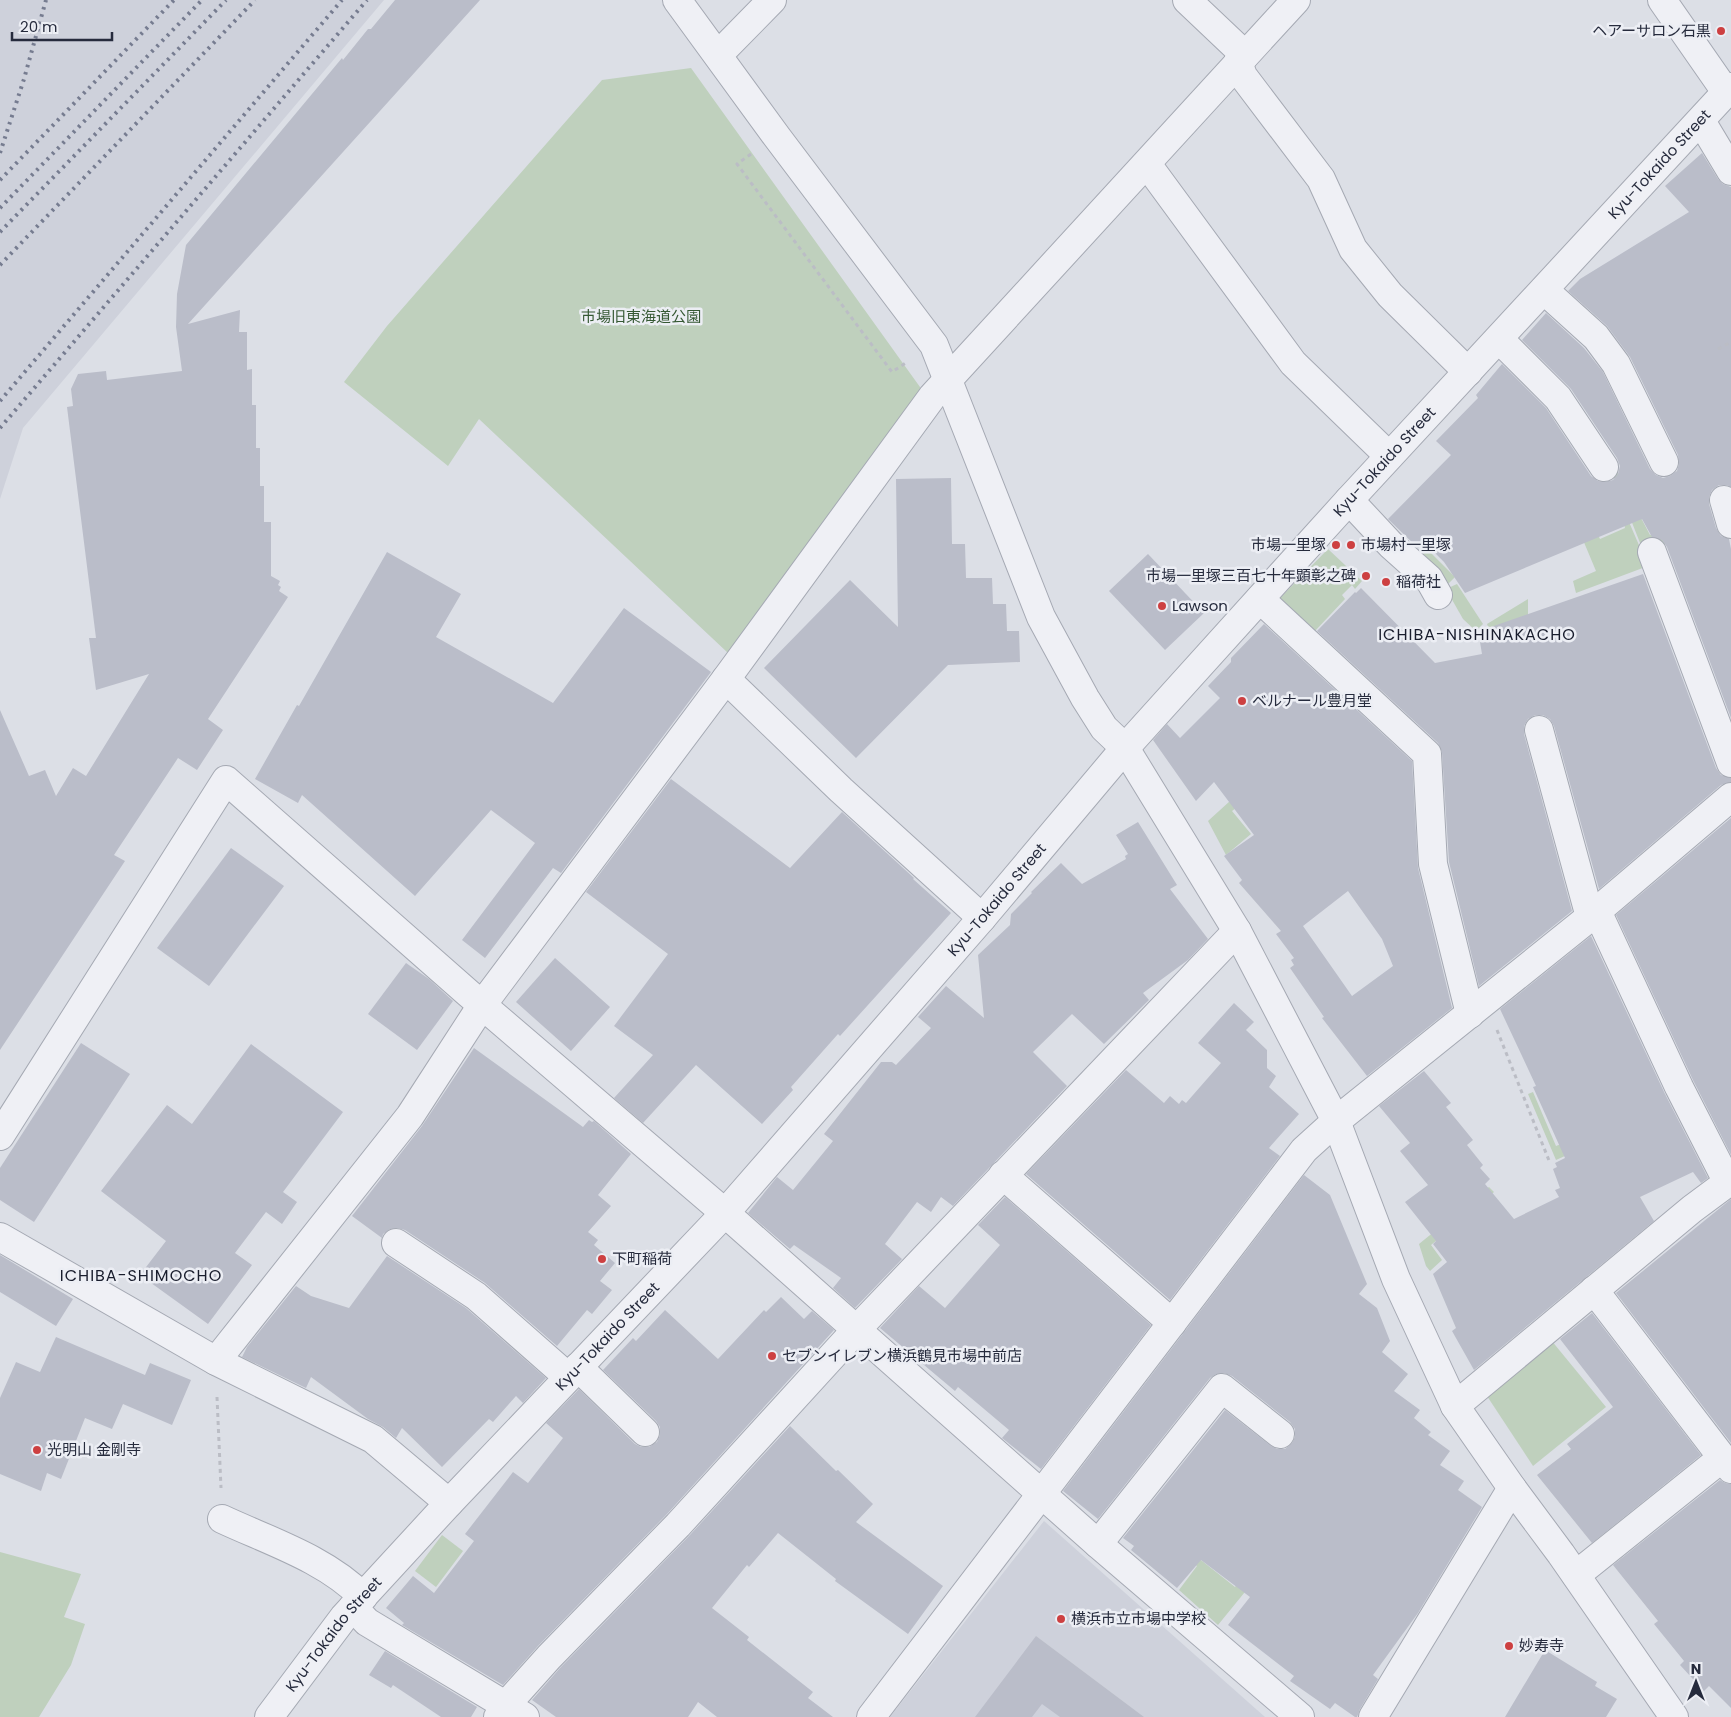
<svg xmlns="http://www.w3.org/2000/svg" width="1731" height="1717" font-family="Poppins,'Noto Sans JP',sans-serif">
<rect width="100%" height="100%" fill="#dcdfe6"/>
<!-- built -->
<g fill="#ced1db">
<path d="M0 0H384L23 428 0 499Z"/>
<path d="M1044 1521 1265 1717H890Z"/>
</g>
<!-- green -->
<g fill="#bfd0bd">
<path d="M691 68 925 394 728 653 479 419 448 466 344 382 387 326 602 80Z"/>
<path d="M1607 453 1650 535 1662 529 1667 543 1644 553 1605 454Z"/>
<path d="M1473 495 1478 499 1429 551 1455 577 1446 586 1415 557Z"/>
<path d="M1629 522 1648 566 1576 593 1573 581 1596 571 1583 540 1598 535 1600 539 1625 528 1624 523Z"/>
<path d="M1328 549 1362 581 1355 589 1352 585 1342 595 1345 599 1314 632 1279 599Z"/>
<path d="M1457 584 1483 624 1476 631 1463 619 1446 589Z"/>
<path d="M1528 599V617C1514 617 1504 627 1490 631L1487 624Z"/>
<path d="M1230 801 1236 808 1232 811 1251 834 1226 855 1208 821Z"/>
<path d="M1533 1092 1556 1146 1571 1140 1576 1151 1556 1160 1528 1094Z"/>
<path d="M1489 1187 1494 1192 1431 1245 1442 1260 1430 1271 1426 1266 1419 1244Z"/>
<path d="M1551 1340 1606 1407 1533 1466 1485 1393Z"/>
<path d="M1298 1527 1218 1625 1179 1590 1197 1566 1187 1558 1192 1553 1235 1587 1247 1572Z"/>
<path d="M442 1535 463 1551 436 1587 415 1571Z"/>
<path d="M0 1552 81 1574 64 1617 85 1624 71 1665 39 1717H0Z"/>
</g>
<!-- building -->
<g fill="#babdc9" fill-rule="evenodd">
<path d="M395 0H480L188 324 240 310 239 332H247V370L252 369V405H256V448H260V486H264V522H271V576L280 581 278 585 281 587 279 591 288 597 208 719 223 730 197 770 178 758 114 855 125 861 0 1050V710L29 776 45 770 56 796 73 768 86 776 149 674 96 690 89 638H96L67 407 73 406 71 389 78 374 106 371 107 380 182 371 176 327 177 294 186 245 342 58 343 60 368 29H371Z"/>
<path d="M1702 153 1718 179 1723 184 1731 187V487L1727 485H1719L1712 490 1709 497V504L1716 528 1721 536 1729 539 1731 549V718L1667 547 1662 540 1652 537 1642 519 1465 593 1444 562 1424 542 1418 548 1388 519 1451 455 1436 441 1478 398 1476 395 1502 364 1546 408 1591 476 1598 481 1605 482 1613 480 1618 474 1620 466 1617 458 1571 389 1522 340 1546 313 1584 348 1603 372 1650 469 1656 475 1663 478 1670 476 1677 471 1679 464 1678 455 1630 357 1607 326 1568 291 1580 279 1689 212 1665 186Z"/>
<path d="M951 478 952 544H965L966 578H992L993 604H1006L1007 631H1019L1020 662 948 665 856 758 764 668 850 580 898 627 896 479Z"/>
<path d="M387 552 461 594 436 637 553 703 624 608 711 672 561 873 553 868 485 958 462 940 535 843 491 810 415 896 302 795 298 803 255 779 297 705 299 706Z"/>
<path d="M1148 554 1204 613 1165 650 1109 591Z"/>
<path d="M1643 574 1716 768 1721 775 1731 778V782L1721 785 1599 889 1554 726 1550 719 1543 715H1535L1528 719 1524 726V734L1572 911 1479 986 1449 862 1442 752 1438 743 1317 631 1355 592 1356 593 1361 588 1435 663 1482 654 1480 642 1494 639 1488 628Z"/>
<path d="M1264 624 1412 761 1418 868 1452 1008 1367 1076 1322 1018 1324 1017 1290 968 1294 965 1291 960 1294 958 1276 934 1281 931 1239 883 1242 880 1224 856 1254 835 1214 782 1196 801 1153 740 1167 724 1180 738 1220 698 1208 686 1231 662V658ZM1348 891 1382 939 1393 966 1352 996 1303 926Z"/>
<path d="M671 779 790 868 842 812 914 878 913 879 951 913 840 1036 838 1034 791 1087 793 1090 762 1124 696 1065 643 1123 614 1098 653 1055 614 1026 668 954 586 892Z"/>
<path d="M1731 818V1155L1693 1080 1616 915Z"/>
<path d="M1138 822 1177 885 1170 889 1208 939 1188 960 1143 993 1149 1000 1104 1044 1072 1014 1033 1052 1067 1086 953 1206 941 1197 931 1212 917 1202 885 1244 902 1259 855 1308 833 1288 841 1278 794 1245 790 1249 748 1213 777 1177 793 1190 833 1141 824 1134 881 1062H892L896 1065 931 1028 918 1017 946 986 984 1018 978 955 1010 925 1011 914 1032 893 1031 892 1061 863 1082 884 1126 859 1125 856 1128 854 1116 835Z"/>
<path d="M231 848 284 886 209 986 157 948Z"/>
<path d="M1591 936 1665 1094 1708 1178 1701 1183 1693 1172 1640 1197 1654 1221 1474 1370 1452 1331 1456 1328 1433 1274 1447 1262 1433 1244 1436 1241 1405 1202 1428 1185 1400 1151 1410 1143 1379 1106 1424 1071 1451 1103 1446 1107 1473 1140 1467 1145 1483 1165 1480 1168 1490 1179 1485 1184 1514 1219 1559 1197 1555 1190 1560 1188 1553 1169 1557 1167 1555 1163 1565 1158 1533 1087 1536 1086 1500 1009Z"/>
<path d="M555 958 610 1007 571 1051 516 1002Z"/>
<path d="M406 963 429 979 453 1001 417 1050 368 1014Z"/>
<path d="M1234 1003 1254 1022 1246 1030 1267 1050V1068L1276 1076 1269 1087 1299 1114 1269 1148 1280 1156 1170 1300 1026 1174 1126 1070 1164 1103 1170 1096 1179 1104 1182 1100 1186 1103 1221 1063 1198 1043Z"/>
<path d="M81 1043 130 1074 34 1222 0 1200V1168Z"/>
<path d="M251 1044 343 1112 283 1192 297 1202 282 1224 266 1212 235 1253 252 1265 208 1324 140 1275 166 1241 101 1191 167 1105 192 1124Z"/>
<path d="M474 1048 583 1127 589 1120 592 1122 594 1121 631 1154 598 1195 611 1206 588 1232 598 1240 594 1245 615 1263 600 1281 612 1290 592 1314 587 1310 557 1346 485 1283 405 1230 397 1228 390 1229 383 1234 382 1238 352 1216 422 1126Z"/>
<path d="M1304 1175 1330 1195 1367 1284 1359 1294 1377 1308 1390 1341 1382 1352 1408 1374 1394 1391 1420 1410 1414 1418 1431 1432 1428 1435 1450 1451 1440 1465 1464 1481 1458 1490 1482 1507 1418 1613 1373 1675 1378 1679 1360 1709 1357 1717H1355L1335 1703 1330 1709 1290 1681 1294 1676 1228 1625 1250 1597 1201 1560 1177 1588 1131 1550 1134 1546 1123 1538 1225 1410 1271 1446 1277 1449H1285L1292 1443 1295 1437V1429L1290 1422 1232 1376 1224 1373 1216 1374 1210 1378 1098 1519 1063 1491Z"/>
<path d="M1005 1197 1151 1325 1041 1469 1002 1438 1009 1430 958 1387 955 1391 880 1328 919 1286 945 1308 1000 1245 978 1225Z"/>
<path d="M1731 1199V1443L1616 1293Z"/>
<path d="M0 1255 73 1299 56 1326 0 1292Z"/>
<path d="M387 1256 466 1308 546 1378 523 1403 516 1396 493 1422 489 1419 442 1467 402 1428 396 1438 383 1427 368 1419 311 1377 306 1388 242 1357 247 1347 296 1286 311 1296 349 1308Z"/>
<path d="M781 1297 804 1319 812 1311 834 1330 667 1514 538 1646 503 1685 402 1625 404 1623 386 1608 413 1576 434 1593 474 1541 465 1534 513 1472 528 1483 563 1438 546 1423 579 1389 635 1444 641 1447H649L657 1442 660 1435V1427L656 1421 603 1370 633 1338 636 1341 665 1310 718 1359 764 1310 766 1312Z"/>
<path d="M1592 1313 1701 1455 1592 1543 1537 1475 1571 1449 1567 1444 1613 1407 1560 1339Z"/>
<path d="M56 1337 145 1375 150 1363 191 1380 172 1425 123 1404 112 1429 85 1418 61 1479 47 1473 41 1491 0 1474V1398L16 1362 40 1372Z"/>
<path d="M790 1426 836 1471 838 1470 873 1504 856 1522 943 1586 908 1634 835 1581 836 1579 778 1533 749 1567 747 1565 712 1608 749 1637 747 1640 813 1692 808 1698 833 1717H717L698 1702 688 1717H556L532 1700 560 1668 689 1536Z"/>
<path d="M1720 1480 1725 1483 1731 1484V1708L1709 1686 1704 1691 1680 1665 1684 1661 1654 1624 1658 1621 1613 1565Z"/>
<path d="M1036 1636 1144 1717H1060L1042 1704 1032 1717H975Z"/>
<path d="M1545 1650 1597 1682 1595 1686 1617 1699 1606 1717H1505Z"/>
<path d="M385 1651 477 1707 471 1717H441L393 1685 391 1688 369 1675Z"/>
</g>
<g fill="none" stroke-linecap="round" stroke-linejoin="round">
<defs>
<g id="minor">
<path d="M677 0 777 137 934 345 1041 617 1085 698 1104 728 1125 748 1237 931 1336 1121 1396 1279 1455 1406 1512 1488 1561 1554 1674 1717"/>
<path d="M1187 0 1245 55"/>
<path d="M1662 0 1726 92"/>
<path d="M718 55 772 0"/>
<path d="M1238 62 1243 76 1321 179 1353 249 1390 295 1468 372"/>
<path d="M1701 121 1731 171"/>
<path d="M1147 164 1293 363 1389 456"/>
<path d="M1544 290 1596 337 1616 364 1664 462"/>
<path d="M1499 339 1558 398 1604 467"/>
<path d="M1349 500 1391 545 1429 579 1438 595"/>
<path d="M1724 500 1731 524"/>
<path d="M1652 552 1731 763"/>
<path d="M1260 599 1427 754 1433 864 1470 1014"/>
<path d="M726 679 841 790 982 918"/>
<path d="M1539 730 1590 917"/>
<path d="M1597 911 1679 1087 1728 1183"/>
<path d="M0 1136 226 780 468 993 725 1213 1098 1544 1300 1717"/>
<path d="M1003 1175 1172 1323"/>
<path d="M0 1237 216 1361 373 1439 449 1503"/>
<path d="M396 1243 476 1296 568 1377"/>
<path d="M1594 1290 1731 1469"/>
<path d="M216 1361 410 1116 482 1005 726 679 932 397 1296 0"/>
<path d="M578 1367 645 1432"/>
<path d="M1455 1406 1692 1209 1731 1180"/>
<path d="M222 1519C269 1541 326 1559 363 1597"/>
<path d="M1098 1544 1222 1388 1280 1434"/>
<path d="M1576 1575 1722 1458"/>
<path d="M353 1607 367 1622 525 1717"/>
<path id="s1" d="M269 1717 344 1617 449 1503 725 1213 982 918 1125 748 1349 500 1731 87"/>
<path d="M498 1717 506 1705 549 1657 678 1525 856 1330 1237 931"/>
<path d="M871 1717 1304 1150 1336 1121 1590 917 1731 797"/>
<path d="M1373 1717 1512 1488"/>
</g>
</defs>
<!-- minor casing -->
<use href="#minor" stroke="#a5a9b3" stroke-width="30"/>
<!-- path -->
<g stroke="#bbbdc5" stroke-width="3" stroke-dasharray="4 4" stroke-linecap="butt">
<path d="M751 154 737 164 892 372 907 362"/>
<path d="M1718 349 1731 342"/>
<path d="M1497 1030 1550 1163"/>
<path d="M217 1397 221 1488"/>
</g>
<!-- minor -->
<use href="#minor" stroke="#eff0f5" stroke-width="28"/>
<!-- rail -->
<g stroke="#767c90" stroke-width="4" stroke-dasharray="2.5 5" stroke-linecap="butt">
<path d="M0 153 24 79 46 0"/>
<path d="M0 180 174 0"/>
<path d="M0 208 202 0"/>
<path d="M0 232 226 0"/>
<path d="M0 265 255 0"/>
<path d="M0 401 342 0"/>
<path d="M0 428 367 0"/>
</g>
</g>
<!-- markers -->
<g fill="#cd4041" stroke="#eceef4" stroke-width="2">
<circle cx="1721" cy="31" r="5"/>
<circle cx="1336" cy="545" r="5"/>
<circle cx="1351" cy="545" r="5"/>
<circle cx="1366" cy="576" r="5"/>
<circle cx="1386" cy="582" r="5"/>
<circle cx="1162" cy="606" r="5"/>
<circle cx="1242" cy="701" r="5"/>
<circle cx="602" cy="1259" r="5"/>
<circle cx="772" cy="1356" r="5"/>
<circle cx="37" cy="1450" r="5"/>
<circle cx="1061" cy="1619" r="5"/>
<circle cx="1509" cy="1646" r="5"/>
</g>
<g text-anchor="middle" stroke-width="5" stroke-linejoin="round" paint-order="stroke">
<!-- poi labels -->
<g font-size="15" fill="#262b3d" stroke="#eceef4" text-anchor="start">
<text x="1711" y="36" text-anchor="end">ヘアーサロン石黒</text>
<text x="1326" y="550" text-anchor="end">市場一里塚</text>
<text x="1361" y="550">市場村一里塚</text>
<text x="1356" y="581" text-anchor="end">市場一里塚三百七十年顕彰之碑</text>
<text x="1396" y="587">稲荷社</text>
<text x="1172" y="611">Lawson</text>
<text x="1252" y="706">ベルナール豊月堂</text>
<text x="612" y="1264">下町稲荷</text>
<text x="782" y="1361">セブンイレブン横浜鶴見市場中前店</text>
<text x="47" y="1455">光明山 金剛寺</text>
<text x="1071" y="1624">横浜市立市場中学校</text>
<text x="1519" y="1651">妙寿寺</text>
</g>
<!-- street labels -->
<g font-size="15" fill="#262b3d" stroke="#eceef4">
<text dy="5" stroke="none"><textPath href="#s1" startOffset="2085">Kyu-Tokaido Street</textPath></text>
<text dy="5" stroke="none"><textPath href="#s1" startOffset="1680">Kyu-Tokaido Street</textPath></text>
<text dy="5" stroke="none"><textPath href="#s1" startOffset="1095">Kyu-Tokaido Street</textPath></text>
<text dy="5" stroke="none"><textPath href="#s1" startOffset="510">Kyu-Tokaido Street</textPath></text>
<text dy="5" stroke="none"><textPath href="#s1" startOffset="105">Kyu-Tokaido Street</textPath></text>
</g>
<!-- park labels -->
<g font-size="15" fill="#355833" stroke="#eceef4">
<text x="641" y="322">市場旧東海道公園</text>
</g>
<!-- neighbourhood labels -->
<g font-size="16" letter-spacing="1" fill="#191d2d" stroke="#eceef4">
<text x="1477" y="640">ICHIBA-NISHINAKACHO</text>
<text x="141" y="1281">ICHIBA-SHIMOCHO</text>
</g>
</g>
<!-- north arrow -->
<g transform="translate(1696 1682)" stroke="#eceef4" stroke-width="4" paint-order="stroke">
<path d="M0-4L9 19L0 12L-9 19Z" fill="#262b3d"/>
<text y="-8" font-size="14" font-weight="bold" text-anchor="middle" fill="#262b3d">N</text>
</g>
<!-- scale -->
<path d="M12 32v8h100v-8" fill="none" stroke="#262b3d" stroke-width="2.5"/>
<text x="20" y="32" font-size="15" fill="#262b3d" stroke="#eceef4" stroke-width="4" paint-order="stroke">20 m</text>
</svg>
